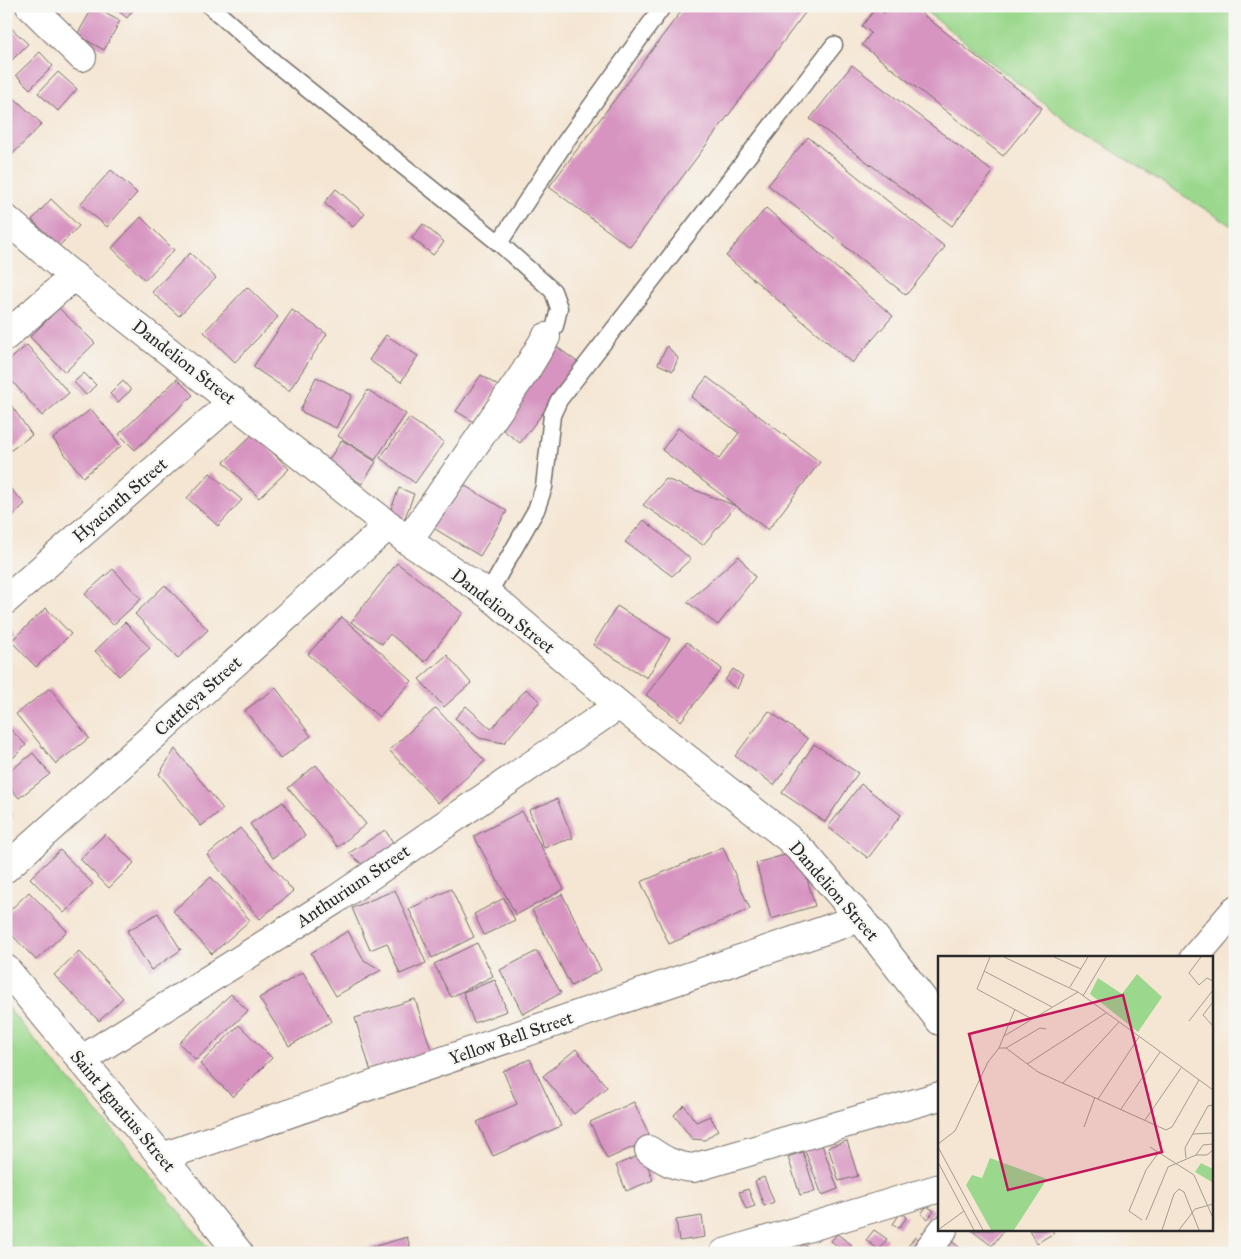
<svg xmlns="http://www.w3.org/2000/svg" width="1241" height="1259" font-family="'IM FELL Great Primer',serif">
<rect width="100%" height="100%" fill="#f6f6f2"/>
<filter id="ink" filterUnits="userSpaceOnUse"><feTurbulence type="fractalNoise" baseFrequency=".02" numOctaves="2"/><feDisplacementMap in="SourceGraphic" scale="10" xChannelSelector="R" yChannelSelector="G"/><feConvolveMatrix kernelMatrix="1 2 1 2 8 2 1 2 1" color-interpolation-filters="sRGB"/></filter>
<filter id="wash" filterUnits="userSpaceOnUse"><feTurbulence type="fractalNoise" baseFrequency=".0096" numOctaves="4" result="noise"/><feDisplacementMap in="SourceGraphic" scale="20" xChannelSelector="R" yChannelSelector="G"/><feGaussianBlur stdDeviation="1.12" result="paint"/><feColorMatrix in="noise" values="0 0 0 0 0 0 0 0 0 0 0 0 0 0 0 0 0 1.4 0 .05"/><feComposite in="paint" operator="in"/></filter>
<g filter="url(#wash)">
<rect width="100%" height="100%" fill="#f5e6d3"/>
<!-- green -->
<g fill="#9bd88d" stroke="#63825c">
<path d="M925 6H1235V228L1070 124 923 9Z"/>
<path d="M6 1006 133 1154 212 1253H6Z"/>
</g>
<g id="blocks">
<!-- building -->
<g fill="#d794c1">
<path d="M112 6H136L127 18Z"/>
<path d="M685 6H810L630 247 549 187Z"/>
<path d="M889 6H912L1042 108 1003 156 862 45 871 33 862 26 876 8 884 13Z"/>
<path d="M93 7 120 21 104 50 77 35Z"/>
<path d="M8 25 28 44 7 65 6 27Z"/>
<path d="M40 52 53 66 30 89 16 75Z"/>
<path d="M852 65 993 172 952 226 810 119Z"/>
<path d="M58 72 77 89 58 111 38 93Z"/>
<path d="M11 95 42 124 6 161V100Z"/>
<path d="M808 137 945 247 906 295 768 185Z"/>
<path d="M111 170 137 193 107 227 80 204Z"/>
<path d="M336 189 365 214 353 227 324 203Z"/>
<path d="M51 199 79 226 59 246 32 220Z"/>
<path d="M766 208 893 316 852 363 726 256Z"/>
<path d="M141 217 174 250 145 280 112 248Z"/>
<path d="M423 224 444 242 433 255 412 238Z"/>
<path d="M190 253 216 278 179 316 152 292Z"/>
<path d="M247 287 278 317 235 362 204 332Z"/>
<path d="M59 308 95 343 65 372 30 337Z"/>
<path d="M292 310 327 334 289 391 253 367Z"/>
<path d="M386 335 418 356 401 382 369 360Z"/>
<path d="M27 345 69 393 42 416 6 374V363Z"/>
<path d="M667 346 678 358 673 371 658 364Z"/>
<path d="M557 347 580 364 520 443 498 426Z"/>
<path d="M84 373 96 385 86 395 74 382Z"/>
<path d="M481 375 498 386 474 422 456 411Z"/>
<path d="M316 377 352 395 336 428 300 411Z"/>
<path d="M707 377 820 462 768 530 662 450 678 428 719 459 739 433 691 397Z"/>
<path d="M177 379 193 395 135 450 119 434Z"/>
<path d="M123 381 131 390 118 402 110 394Z"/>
<path d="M368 390 406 414 375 460 338 436Z"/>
<path d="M6 398 32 435 7 453 6 451Z"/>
<path d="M91 409 121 446 83 477 53 439Z"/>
<path d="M409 418 444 442 415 483 380 458Z"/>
<path d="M254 433 289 469 259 498 224 462Z"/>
<path d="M342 440 376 462 362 484 327 462Z"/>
<path d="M210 473 242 500 218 526 187 498Z"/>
<path d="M666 479 736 506 703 545 643 505Z"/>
<path d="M457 481 507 511 480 556 430 526Z"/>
<path d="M6 484 25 504 6 522Z"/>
<path d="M399 488 414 494 403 523 388 517Z"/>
<path d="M644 520 691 559 672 576 625 542Z"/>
<path d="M739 556 755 577 718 625 687 602Z"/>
<path d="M397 563 463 613 425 662 390 634 382 644 351 622Z"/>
<path d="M113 569 141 599 113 625 85 594Z"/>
<path d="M165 585 208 630 178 658 135 614Z"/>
<path d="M617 606 670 639 647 678 593 645Z"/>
<path d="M46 608 71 634 36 667 11 641Z"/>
<path d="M342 617 412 681 379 717 308 654Z"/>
<path d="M125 622 150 648 119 676 95 651Z"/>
<path d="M6 625 14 633 6 640Z"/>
<path d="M687 642 722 669 681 721 646 695Z"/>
<path d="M447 655 471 683 444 707 419 679Z"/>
<path d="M733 669 743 676 737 689 725 680Z"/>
<path d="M50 688 89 738 56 764 16 714Z"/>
<path d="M276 688 311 736 280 759 245 710Z"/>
<path d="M526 689 540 701 504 743 479 738 455 718 466 706 491 729Z"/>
<path d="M436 708 485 761 438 803 389 750Z"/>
<path d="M769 711 808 739 774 785 735 756Z"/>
<path d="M6 725 26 745 6 765Z"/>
<path d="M814 744 858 773 825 822 782 793Z"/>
<path d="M175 749 223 809 201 826 159 774Z"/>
<path d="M33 753 50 774 19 798 6 783V774Z"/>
<path d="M316 765 366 824 338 847 288 788Z"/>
<path d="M861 784 901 815 868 858 828 827Z"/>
<path d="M557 799 573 838 544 848 529 810Z"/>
<path d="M283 802 305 836 273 858 250 824Z"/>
<path d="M6 809 13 816 6 823Z"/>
<path d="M522 811 564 889 516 915 474 836Z"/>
<path d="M240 828 293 891 260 919 207 855Z"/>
<path d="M385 830 396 847 365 867 349 853Z"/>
<path d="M105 834 134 863 109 888 80 859Z"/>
<path d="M723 847 750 909 669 944 641 882Z"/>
<path d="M60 850 93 884 64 913 30 878Z"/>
<path d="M799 851 815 906 771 919 756 863Z"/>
<path d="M211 877 250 920 212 954 173 911Z"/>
<path d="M451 889 474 937 432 958 409 909Z"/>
<path d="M395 890 426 963 400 974 387 943 370 950 352 908Z"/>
<path d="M29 892 67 931 36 960 6 929V914Z"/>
<path d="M562 894 601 970 571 986 532 910Z"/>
<path d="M504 898 515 920 484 935 474 914Z"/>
<path d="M158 913 181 950 151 970 127 931Z"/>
<path d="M348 931 364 960 381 970 336 996 311 953Z"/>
<path d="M477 943 493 976 451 997 434 964Z"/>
<path d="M79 951 123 998 99 1021 54 975Z"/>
<path d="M537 951 561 993 523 1014 500 970Z"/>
<path d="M303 972 332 1021 289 1046 259 998Z"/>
<path d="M495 980 507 1011 474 1023 463 992Z"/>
<path d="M231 994 248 1011 196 1060 179 1043Z"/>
<path d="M415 999 432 1053 371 1072 355 1018Z"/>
<path d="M239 1025 272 1058 233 1097 200 1064Z"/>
<path d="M576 1049 607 1087 574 1114 543 1076Z"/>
<path d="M530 1059 561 1126 493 1156 477 1122 517 1104 503 1071Z"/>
<path d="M634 1102 651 1139 607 1159 590 1122Z"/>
<path d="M684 1105 696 1122 710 1116 718 1130 705 1140 692 1139 674 1115Z"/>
<path d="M847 1141 858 1176 839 1181 828 1147Z"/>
<path d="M821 1142 838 1189 822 1195 804 1148Z"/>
<path d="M803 1152 815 1191 800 1195 788 1157Z"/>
<path d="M643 1154 653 1180 626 1191 616 1165Z"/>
<path d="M764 1177 774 1202 764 1206 755 1181Z"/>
<path d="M748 1189 755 1206 746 1209 739 1192Z"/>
<path d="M927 1206 934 1211 928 1219 921 1214Z"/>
<path d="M901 1212 907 1217 899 1228 893 1224Z"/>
<path d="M702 1216 705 1237 679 1241 676 1220Z"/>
<path d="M874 1230 887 1239 879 1250 866 1240Z"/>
<path d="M971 1230H1004L992 1246Z"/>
<path d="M1029 1230H1052L1054 1233 1037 1243Z"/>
<path d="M837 1234 852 1245 847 1253 831 1241Z"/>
<path d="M407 1237 412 1253H355V1252Z"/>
<path d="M915 1237 922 1242 914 1253H903Z"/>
<path d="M949 1239 965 1252V1253H939Z"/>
<path d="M803 1244 815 1253H796Z"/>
</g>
</g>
</g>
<g filter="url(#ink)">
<use href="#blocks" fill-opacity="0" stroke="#726c66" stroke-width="1"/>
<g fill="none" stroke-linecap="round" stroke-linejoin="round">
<defs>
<g id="service">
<path d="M210 6 275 63 499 243 553 291 559 308 555 326 546 337"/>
<path d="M499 243 566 141 663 6"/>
<path d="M488 594 536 510 544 487 552 415 559 400 834 45"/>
</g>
<g id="minor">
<path d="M30 6 82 57"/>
<path d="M6 219 62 267 408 541 488 594 619 705 788 838 806 855 860 918 940 1021"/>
<path d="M6 336 74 276"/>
<path d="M408 541 525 372 546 337"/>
<path d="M6 600 233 401"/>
<path d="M6 868 389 525"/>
<path d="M1194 958 1235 910"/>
<path d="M81 1060 335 900 619 705"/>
<path d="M649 1150C665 1161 674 1166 693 1168L940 1096"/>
<path d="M162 1157 860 918"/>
<path d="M724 1253 940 1188"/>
<path d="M926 1253 943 1230"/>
</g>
<path id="tertiary" d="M6 969 162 1157 239 1253"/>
</defs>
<!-- service casing -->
<use href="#service" stroke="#726c66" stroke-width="19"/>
<!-- minor casing -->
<use href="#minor" stroke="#726c66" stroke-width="30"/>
<!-- tertiary casing -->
<use href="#tertiary" stroke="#726c66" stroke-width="30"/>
<!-- service -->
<use href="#service" stroke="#fff" stroke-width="16"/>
<!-- minor -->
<use href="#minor" stroke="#fff" stroke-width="28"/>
<!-- tertiary -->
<use href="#tertiary" stroke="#fff" stroke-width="28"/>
</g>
</g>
<g text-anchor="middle" stroke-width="4.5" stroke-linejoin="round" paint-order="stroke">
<!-- street labels -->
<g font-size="18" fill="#2b2b2b" stroke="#f6f6f2">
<text transform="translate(184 362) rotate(38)" y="6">Dandelion Street</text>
<text transform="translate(120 500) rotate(-41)" y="6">Hyacinth Street</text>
<text transform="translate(503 611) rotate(38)" y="6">Dandelion Street</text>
<text transform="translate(198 696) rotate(-42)" y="6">Cattleya Street</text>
<text transform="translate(353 886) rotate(-34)" y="6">Anthurium Street</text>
<text transform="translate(834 891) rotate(49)" y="6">Dandelion Street</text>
<text transform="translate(511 1038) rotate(-19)" y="6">Yellow Bell Street</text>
<text transform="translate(123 1111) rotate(50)" y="6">Saint Ignatius Street</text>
</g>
</g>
<!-- overview -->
<g transform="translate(938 956)">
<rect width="275" height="275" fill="#f5e6d3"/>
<path d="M199 18 224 41 200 76 152 38 160 22 184 38ZM52 202 109 223 76 274H53L28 229 34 219 44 222ZM263 207 275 213 274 226 257 216Z" fill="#9bd88d"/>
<path fill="none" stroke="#a49b90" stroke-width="1" d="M52 1 39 33 94 63M66 1 140 36 275 134M116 1 143 13M263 1 251 17 261 29 269 22 275 25M46 15 114 51M132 31 150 1M145 40 168 1M275 46 265 59 275 70M251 65 275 34M66 80 140 36M61 92H68L100 116 228 174 234 171 261 124M68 92 102 72 108 73M89 108 168 57M125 127 181 66M160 143 201 81M183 153 222 96M207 164 243 112M146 171 157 141M255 178 275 177M0 188 17 175 50 106 61 92 77 53M0 191 45 274M212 191 256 219 275 262M258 199 265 189 275 188M248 202 247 192 270 150 275 149M0 206 36 274M204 264 191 255 208 214 221 196M208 264 230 211 258 199H269L275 194M0 274 26 255M224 274 236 238 241 233 246 236 261 274M241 274 257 253 275 248"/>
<path fill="#c2185b" fill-opacity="0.15" stroke="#c2185b" stroke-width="2.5" d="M185 39 224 196 70 234 31 78Z"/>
<rect width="275" height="275" fill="none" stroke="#2b2b2b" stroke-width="2.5"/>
</g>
<!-- margin -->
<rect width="1241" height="1259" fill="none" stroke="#f6f6f2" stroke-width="25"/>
</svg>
